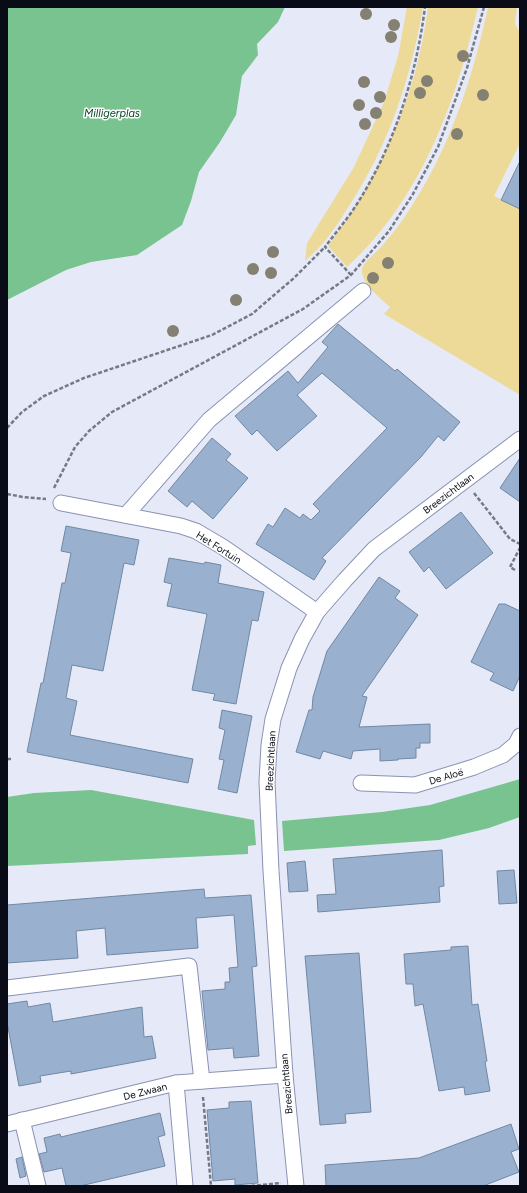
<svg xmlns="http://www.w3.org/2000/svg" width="527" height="1193" font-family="Figtree,sans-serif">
<rect width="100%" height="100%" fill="#e6eaf8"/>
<!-- green -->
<g fill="#eeda98">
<path d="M407 7H423C411 78 389 145 349 206 336 227 324 245 305 261L307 243 354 167 384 102 398 56Z"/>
<path d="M428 7H478C456 103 421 199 347 267L328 246C381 176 417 95 428 7Z"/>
<path d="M488 7H517L515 24 520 32V143L494 196 520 209V395L384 314 390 307C381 299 360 282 362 269 364 262 372 256 377 251 395 233 409 211 422 189 454 135 475 68 488 7Z"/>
</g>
<!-- water -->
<g fill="#78c38f">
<path d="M7 7H285L278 22 257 44 258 55 242 76 236 115 220 142 199 172 191 201 182 225 137 255 91 262 66 270 7 300Z"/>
<path d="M520 779V817L489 828 439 840 284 851 282 821 382 812 430 805Z"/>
<path d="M91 790 254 820 256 845 248 846V854L7 866V797L34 793Z"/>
</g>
<!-- building -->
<g fill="#99b1ce" stroke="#7188a4">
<path d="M520 161V209L501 200Z"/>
<path d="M338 324 395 371 397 369 460 422 444 441 438 436 421 457 322 558 326 561 314 580 256 544 268 524 273 527 285 508 300 518 303 514 311 520 320 511 313 504 387 428 322 373 297 395 317 416 277 451 257 430 252 435 235 416 288 371 298 383 328 347 322 342Z"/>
<path d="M212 438 231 454 226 460 248 478 213 519 192 501 187 507 168 491Z"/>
<path d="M520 458V502L500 488Z"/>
<path d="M461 512 493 553 446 589 429 567 424 572 409 552Z"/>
<path d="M66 526 139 540 134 565 124 563 103 671 72 665 66 698 77 701 70 735 193 759 188 783 27 752 41 683H43L62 583H65L71 553 61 551Z"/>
<path d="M169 558 204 564 205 562 221 565 218 583 264 592 258 621 252 620 236 704 213 700 215 694 192 690 207 614 167 606 172 584 164 582Z"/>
<path d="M379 577 400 591 395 598 418 615 362 696 367 697 359 727 430 724V743H420V748H416V758L398 759V760L380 761V749L353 751 351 759 323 751 320 759 296 752 309 710H312L313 697 327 651Z"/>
<path d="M499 604H505L520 611V676L513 691 490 680 494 673 471 662Z"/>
<path d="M222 710 252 716 237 793 218 789 224 760 219 759 225 730 219 728Z"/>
<path d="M442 850 444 886 439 887 440 902 318 912 317 895 336 894 333 859Z"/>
<path d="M305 861 308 891 289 892 287 863Z"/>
<path d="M514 870 517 903 499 904 497 871Z"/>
<path d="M204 889 205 898 251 895 257 966 252 967 259 1056 234 1058 233 1048 208 1050 202 991 225 989V982H230L229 968 238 967 234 915 196 918 198 948 107 955 105 928 76 931 78 958 7 963V905Z"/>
<path d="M468 946 472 1005 478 1004 487 1061 485 1062 490 1091 465 1095 464 1087 439 1091 423 1004 415 1006 413 984H406L404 954 451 950V947Z"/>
<path d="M359 953 371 1112 345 1114 346 1123 320 1125 305 956Z"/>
<path d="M27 1001 28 1007 50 1003 53 1022 142 1007 144 1037 152 1036 156 1058 71 1074V1071L40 1076 41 1082 19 1086 7 1022V1004Z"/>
<path d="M251 1101 258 1183 235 1185V1179L213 1181 207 1110 229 1108V1102Z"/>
<path d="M160 1113 165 1135 158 1137 165 1166 80 1186H66L62 1168 44 1172 39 1154 47 1152 44 1138 60 1134 61 1137Z"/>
<path d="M511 1124 519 1149 511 1152 519 1172 483 1186H326L325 1165 419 1158Z"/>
<path d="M22 1157 26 1176 20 1178 16 1159Z"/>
</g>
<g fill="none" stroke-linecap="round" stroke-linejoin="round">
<defs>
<g id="street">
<path d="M61 503 181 526 196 531 223 547 317 612"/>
<path d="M126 515 209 420 363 291"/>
<path d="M361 783 415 785 474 767 503 755 516 744 520 736"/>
<path d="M7 988 189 966 202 1081"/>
<path d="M176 1083 185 1186"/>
<path d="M22 1120 38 1186"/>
<path d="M7 1124 176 1083 285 1075"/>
<path d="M296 1186 285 1075 271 871 267 782 269 745 273 719 289 668 302 639 317 612 345 580 374 549 520 439"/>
</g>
</defs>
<!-- street casing -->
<use href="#street" stroke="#8992b3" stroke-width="17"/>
<!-- path -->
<g stroke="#767986" stroke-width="2.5" stroke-dasharray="4 2" stroke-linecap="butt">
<path d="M351 275 325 247C334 235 344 223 353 210 393 150 416 78 425 7"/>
<path d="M7 428 22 412 44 396 84 378 212 335 252 314 294 278 325 247"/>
<path d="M54 488 75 447 89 431 112 412 303 309 351 275 389 231 413 194 438 147 467 68 484 7"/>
<path d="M474 493 510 539 520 544"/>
<path d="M7 494 23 497 46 499"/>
<path d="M515 570 510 567 520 548"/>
<path d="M7 759H11"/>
<path d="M203 1097 211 1186"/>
<path d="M251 1186 281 1183"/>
</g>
<!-- street -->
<use href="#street" stroke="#fff" stroke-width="15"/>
</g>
<!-- trees -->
<g fill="#848072">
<circle cx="366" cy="14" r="6"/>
<circle cx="394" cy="25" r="6"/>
<circle cx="391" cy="37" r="6"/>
<circle cx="463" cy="56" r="6"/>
<circle cx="427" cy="81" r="6"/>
<circle cx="364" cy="82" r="6"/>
<circle cx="420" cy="93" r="6"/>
<circle cx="483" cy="95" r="6"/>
<circle cx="380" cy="97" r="6"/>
<circle cx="359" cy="105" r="6"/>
<circle cx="376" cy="113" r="6"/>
<circle cx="365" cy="124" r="6"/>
<circle cx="457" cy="134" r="6"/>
<circle cx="273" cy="252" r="6"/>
<circle cx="388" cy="263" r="6"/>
<circle cx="253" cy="269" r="6"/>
<circle cx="271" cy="273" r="6"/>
<circle cx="373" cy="278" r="6"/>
<circle cx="236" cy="300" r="6"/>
<circle cx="173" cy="331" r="6"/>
</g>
<g text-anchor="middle" stroke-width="3" stroke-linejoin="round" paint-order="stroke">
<!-- street labels -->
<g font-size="10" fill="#090b17" stroke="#fff">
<text transform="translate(448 493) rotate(-37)" y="4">Breezichtlaan</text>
<text transform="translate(219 547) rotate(32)" y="4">Het Fortuin</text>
<text transform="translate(270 761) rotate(-87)" y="4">Breezichtlaan</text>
<text transform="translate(446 776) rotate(-16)" y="4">De Aloë</text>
<text transform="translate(286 1084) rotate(-95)" y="4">Breezichtlaan</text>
<text transform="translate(145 1091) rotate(-14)" y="4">De Zwaan</text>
</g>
<!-- water labels -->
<g font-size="11" font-style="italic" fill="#003c1b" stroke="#fff">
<text x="112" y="117">Milligerplas</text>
</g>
</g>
<!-- border -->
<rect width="527" height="1193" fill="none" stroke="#090b17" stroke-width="16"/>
</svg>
